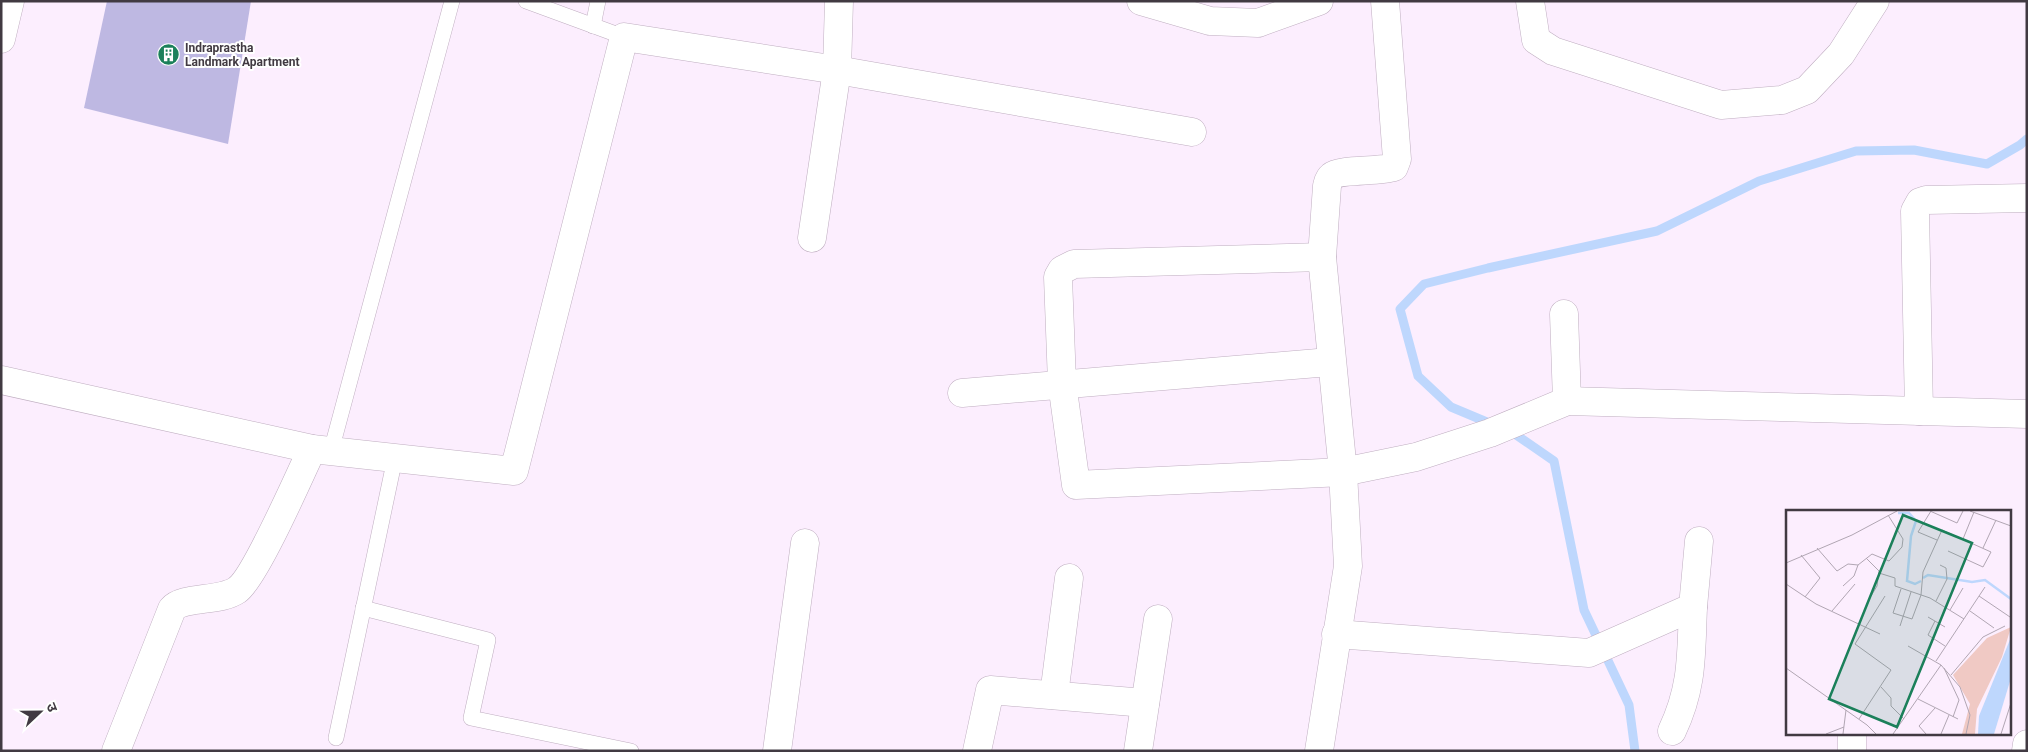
<svg xmlns="http://www.w3.org/2000/svg" width="2028" height="752" font-family="Roboto,'Noto Sans Devanagari',sans-serif">
<rect width="100%" height="100%" fill="#fceefe"/>
<g fill="none" stroke-linecap="round" stroke-linejoin="round">
<!-- stream -->
<g stroke="#bed7fd" stroke-width="9">
<path d="M1494 425 1451 407 1418 376 1400 309 1424 284 1488 268 1657 231 1759 181 1856 151 1914 150 1987 164 2020 145 2027 139"/>
<path d="M1509 430 1554 461 1584 610 1629 705 1635 751"/>
</g>
</g>
<!-- building -->
<path fill="#beb8e2" d="M107 1H251L228 144 84 108Z"/>
<g fill="none" stroke-linecap="round" stroke-linejoin="round">
<defs>
<g id="service">
<path d="M526 1 624 37"/>
<path d="M593 26 598 1"/>
<path d="M331 451 452 1"/>
<path d="M363 608 488 640 471 718 631 751"/>
<path d="M336 738 395 458"/>
</g>
<g id="minor">
<path d="M1141 1 1210 21 1258 23 1319 1"/>
<path d="M1530 1 1536 40 1553 51 1721 105 1782 100 1807 90 1841 54 1875 1"/>
<path d="M812 238 837 70 839 1"/>
<path d="M1322 257 1074 264 1062 270 1058 277 1062 383 1076 485 1343 472 1416 457 1490 433 1567 401 2027 414"/>
<path d="M1564 314 1567 401"/>
<path d="M1 380 312 449 514 471 624 37 837 70 1192 132"/>
<path d="M962 393 1330 362"/>
<path d="M1919 411 1915 211 1920 202 1926 200 2027 198"/>
<path d="M1336 634 1589 653 1693 607 1699 541"/>
<path d="M1054 695 1069 578"/>
<path d="M1672 731C1693 687 1691 655 1693 607"/>
<path d="M116 751 172 609C183 596 220 602 237 590 254 579 300 475 312 449"/>
<path d="M777 751 805 543"/>
<path d="M977 751 990 690 1145 703"/>
<path d="M1138 751 1158 619"/>
<path d="M1319 751 1348 566 1343 472 1322 257 1327 186C1328 183 1328 179 1332 176 1340 169 1379 172 1394 167L1397 159 1385 1"/>
<path d="M1852 751V733"/>
<path d="M2026 751 2027 744"/>
</g>
<path id="tertiary" d="M1 39 10 1"/>
</defs>
<!-- service casing -->
<use href="#service" stroke="#bfaec0" stroke-width="16"/>
<!-- minor casing -->
<use href="#minor" stroke="#bfaec0" stroke-width="29"/>
<!-- tertiary casing -->
<use href="#tertiary" stroke="#bfaec0" stroke-width="29"/>
<!-- service -->
<use href="#service" stroke="#fff" stroke-width="15"/>
<!-- minor -->
<use href="#minor" stroke="#fff" stroke-width="28"/>
<!-- tertiary -->
<use href="#tertiary" stroke="#fff" stroke-width="28"/>
</g>
<!-- icons -->
<defs>
<symbol id="building-disc" viewBox="-11 -11 22 22"><circle r="9.5" fill="#1b805a" stroke="#fff"/><path d="M-4-6H4V6H1V3H-1V6H-4ZM-2.5-4.3h1.7v1.8h-1.7ZM.8-4.3h1.7v1.8H.8ZM-2.5-1h1.7V.8h-1.7ZM.8-1h1.7V.8H.8Z" fill="#fff"/></symbol>
</defs>
<g fill-rule="evenodd">
<use href="#building-disc" x="156" y="42" width="25" height="25"/>
</g>
<g text-anchor="middle" stroke-width="4" stroke-linejoin="round" paint-order="stroke">
<!-- poi labels -->
<g font-size="12" font-weight="bold" fill="#413a42" stroke="#fff" text-anchor="start">
<text x="185" y="52">Indraprastha<tspan x="185" dy="14">Landmark Apartment</tspan></text>
</g>
</g>
<!-- overview -->
<g transform="translate(1786 510)">
<rect width="225" height="225" fill="#fceefe"/>
<path d="M225 117 216 147 191 199 189 224H176L184 194 167 165 201 128Z" fill="#f0c9c4"/>
<path d="M225 127V168L208 224H192L193 206Z" fill="#bed7fd"/>
<path fill="none" stroke="#bed7fd" stroke-width="2.5" d="M112 3H123L130 11 125 26 121 71 129 74 135 71M137 68 142 65 186 72 199 70 225 89"/>
<path fill="none" stroke="#b1a6b3" stroke-width="1" d="M144 1 171 13 177 1M145 1 132 22 151 30M184 1 225 16M177 29 188 2M31 38 51 61 62 54 72 55M197 38 210 10M15 45 34 68 19 87M80 48 93 61 91 76 85 86M0 53 66 25 111 1M93 63 109 68V76L144 88 178 109M0 74 30 94 94 124M57 76 68 66 72 55 86 44 103 51 116 37 117 29 102 5M115 79 107 103 126 109 135 85 137 62 156 20 205 42 197 57 162 41M193 86 224 107M150 91 161 69 160 58 154 55M164 100 177 78M46 101 69 74M184 101 208 118M142 107 159 117M149 111 142 125 159 136M114 116 125 82M122 136 155 155 174 177 184 205 180 224M150 151 199 77M0 158 81 215 90 224M158 158 173 190 167 207M165 165 197 127 219 116M95 177 105 188V196L118 209M132 189 172 209M73 209 105 160 69 134 99 86M40 224 58 217M57 224 60 200M107 224 155 155M140 224 133 216 149 198M155 224 163 205M215 224 225 193"/>
<path fill="#1b805a" fill-opacity="0.15" stroke="#1b805a" stroke-width="2.5" d="M117 5 186 33 111 217 43 189Z"/>
<rect width="225" height="225" fill="none" stroke="#413a42" stroke-width="2.5"/>
</g>
<!-- border -->
<rect width="2028" height="752" fill="none" stroke="#413a42" stroke-width="5"/>
<!-- north arrow -->
<g transform="translate(40 712) rotate(68)" stroke="#ffffff" stroke-width="4" paint-order="stroke">
<path d="M0-4L9 19L0 12L-9 19Z" fill="#413a42"/>
<text y="-8" font-size="14" font-weight="bold" text-anchor="middle" fill="#413a42">उ</text>
</g>
</svg>
